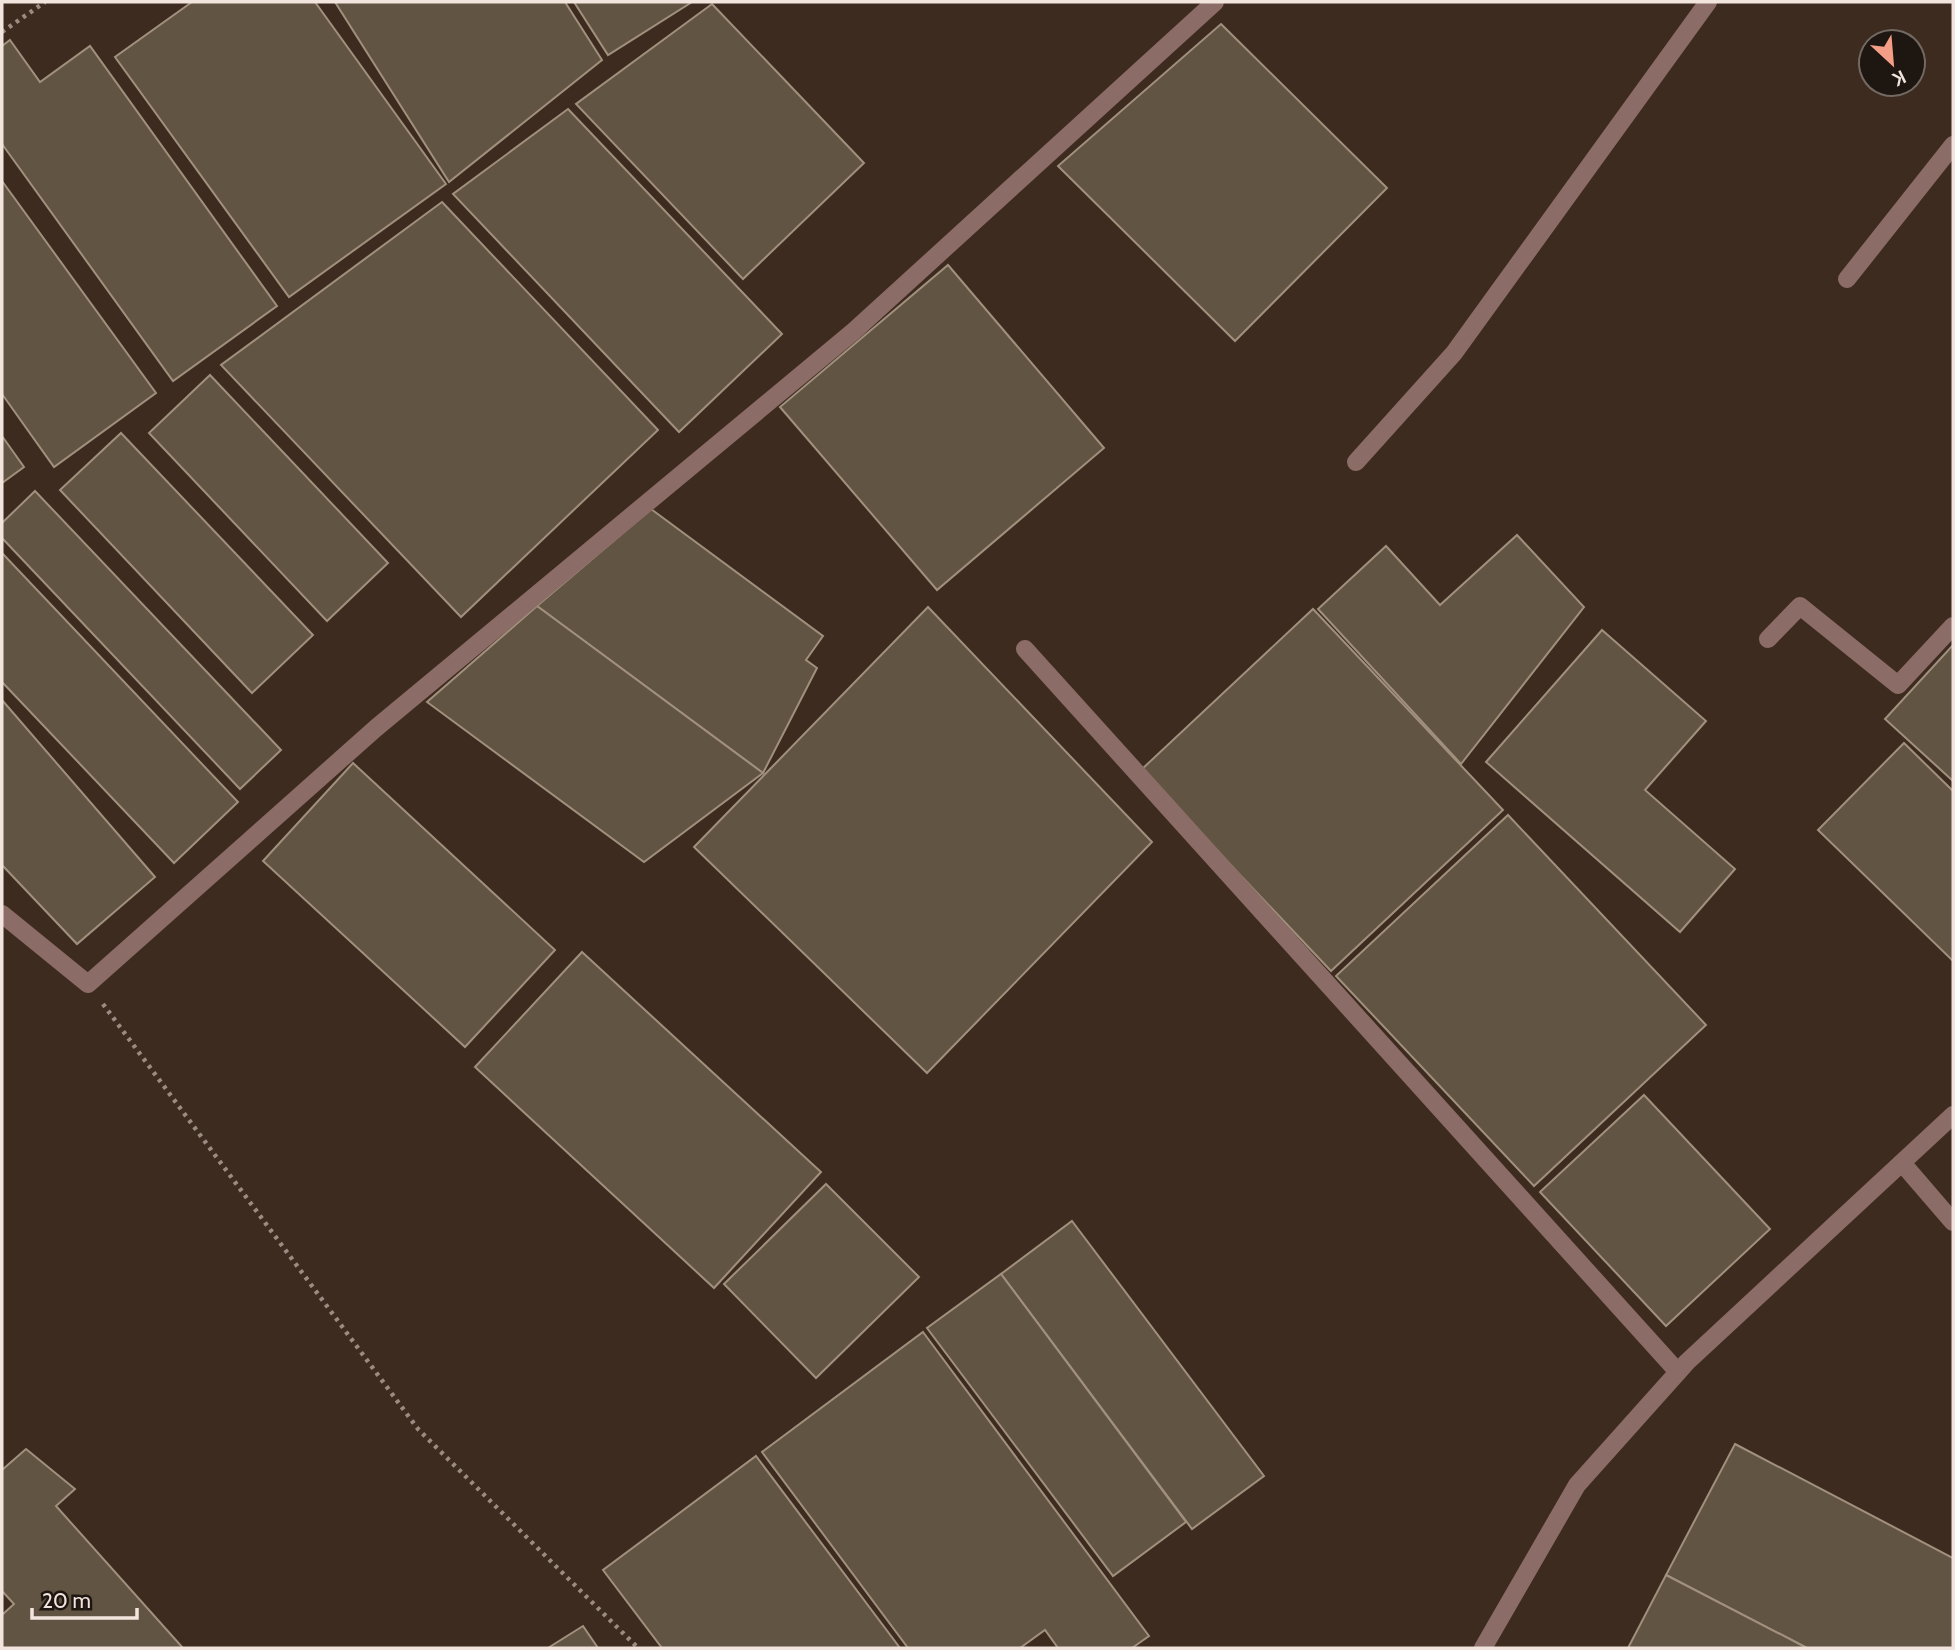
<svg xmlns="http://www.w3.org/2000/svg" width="1955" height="1650" font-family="Cabin,sans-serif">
<rect width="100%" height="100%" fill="#3e2b20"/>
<!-- building -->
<g fill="#625442" stroke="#a0907d" stroke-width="2">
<path d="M192 2H315L446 184 289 297 115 57Z"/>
<path d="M335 2H565L602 60 449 182Z"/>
<path d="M574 2H692L608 55Z"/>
<path d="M712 4 864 163 743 279 576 104Z"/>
<path d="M1221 24 1387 188 1235 341 1058 166Z"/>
<path d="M10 40 40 82 90 46 277 306 173 381 2 144V46Z"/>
<path d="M568 109 782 334 679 432 453 194Z"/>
<path d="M2 181 156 393 54 467 2 394Z"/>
<path d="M442 202 658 430 461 617 221 365Z"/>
<path d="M948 265 1104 448 937 590 780 407Z"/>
<path d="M210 375 388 563 327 621 149 433Z"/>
<path d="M121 433 313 635 252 693 60 490Z"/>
<path d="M2 436 24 467 2 483Z"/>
<path d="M35 491 281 750 240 789 2 538V523Z"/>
<path d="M651 509 823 636 806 660 817 668 763 773 537 606Z"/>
<path d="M1517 535 1584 607 1461 764 1318 609 1386 546 1440 605Z"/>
<path d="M2 553 238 802 174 863 2 682Z"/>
<path d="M537 606 763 773 644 862 427 702Z"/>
<path d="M928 607 1152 842 927 1073 694 847Z"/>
<path d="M1313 609 1503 810 1331 971 1141 770Z"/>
<path d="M1602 630 1706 721 1645 790 1735 869 1680 932 1486 762Z"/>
<path d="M1953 645V781L1885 719Z"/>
<path d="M2 700 155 877 77 944 2 865Z"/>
<path d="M1904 743 1953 791V961L1818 830Z"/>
<path d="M353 763 555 950 465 1047 263 861Z"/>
<path d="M1508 815 1706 1025 1534 1186 1336 976Z"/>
<path d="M582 952 821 1172 714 1288 475 1067Z"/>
<path d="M1644 1095 1770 1229 1666 1326 1540 1192Z"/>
<path d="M826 1184 919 1277 816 1378 724 1284Z"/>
<path d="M1072 1221 1264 1476 1192 1529 1001 1274Z"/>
<path d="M1001 1274 1186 1522 1113 1576 927 1328Z"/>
<path d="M923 1332 1149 1636 1132 1648H1058L1045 1630 1020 1648H908L762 1452Z"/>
<path d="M1735 1444 1953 1558V1648H1807L1666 1575Z"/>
<path d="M26 1449 75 1489 56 1506 183 1648H2V1615L14 1604 2 1591V1470Z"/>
<path d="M756 1456 900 1648H662L603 1570Z"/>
<path d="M1666 1575 1807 1648H1628Z"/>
<path d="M583 1626 598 1648H548Z"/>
</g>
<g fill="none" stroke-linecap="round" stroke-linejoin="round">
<!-- path -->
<g stroke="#9b8c83" stroke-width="4.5" stroke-dasharray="3.5 5" stroke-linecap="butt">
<path d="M2 32 45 2"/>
<path d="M103 1004 418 1429 638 1648"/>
</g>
<!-- minor -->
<g stroke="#8c6c66" stroke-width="18">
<path d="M1847 279 1953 145"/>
<path d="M1356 462 1454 353 1708 2"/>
<path d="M1768 639 1800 606 1898 685 1953 626"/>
<path d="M1025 649 1678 1372"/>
<path d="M2 914 88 984 376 728 854 331 1215 2"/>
<path d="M1903 1164 1953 1222"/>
<path d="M1483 1648 1577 1485 1687 1362 1953 1115"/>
</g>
</g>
<!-- border -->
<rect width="1955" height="1650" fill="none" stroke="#f2e5de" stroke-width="7"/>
<!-- north arrow -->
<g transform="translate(1892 63) rotate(154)"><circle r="33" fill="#1e1611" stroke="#736963" stroke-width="2"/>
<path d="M0-5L12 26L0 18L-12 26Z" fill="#f49e88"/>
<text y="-10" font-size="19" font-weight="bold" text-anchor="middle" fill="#f2e5de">K</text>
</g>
<!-- scale -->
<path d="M32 1608v10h105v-10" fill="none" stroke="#f2e5de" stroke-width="3.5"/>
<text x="42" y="1608" font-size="21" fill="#f2e5de" stroke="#1e1611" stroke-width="5" paint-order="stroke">20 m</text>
</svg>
